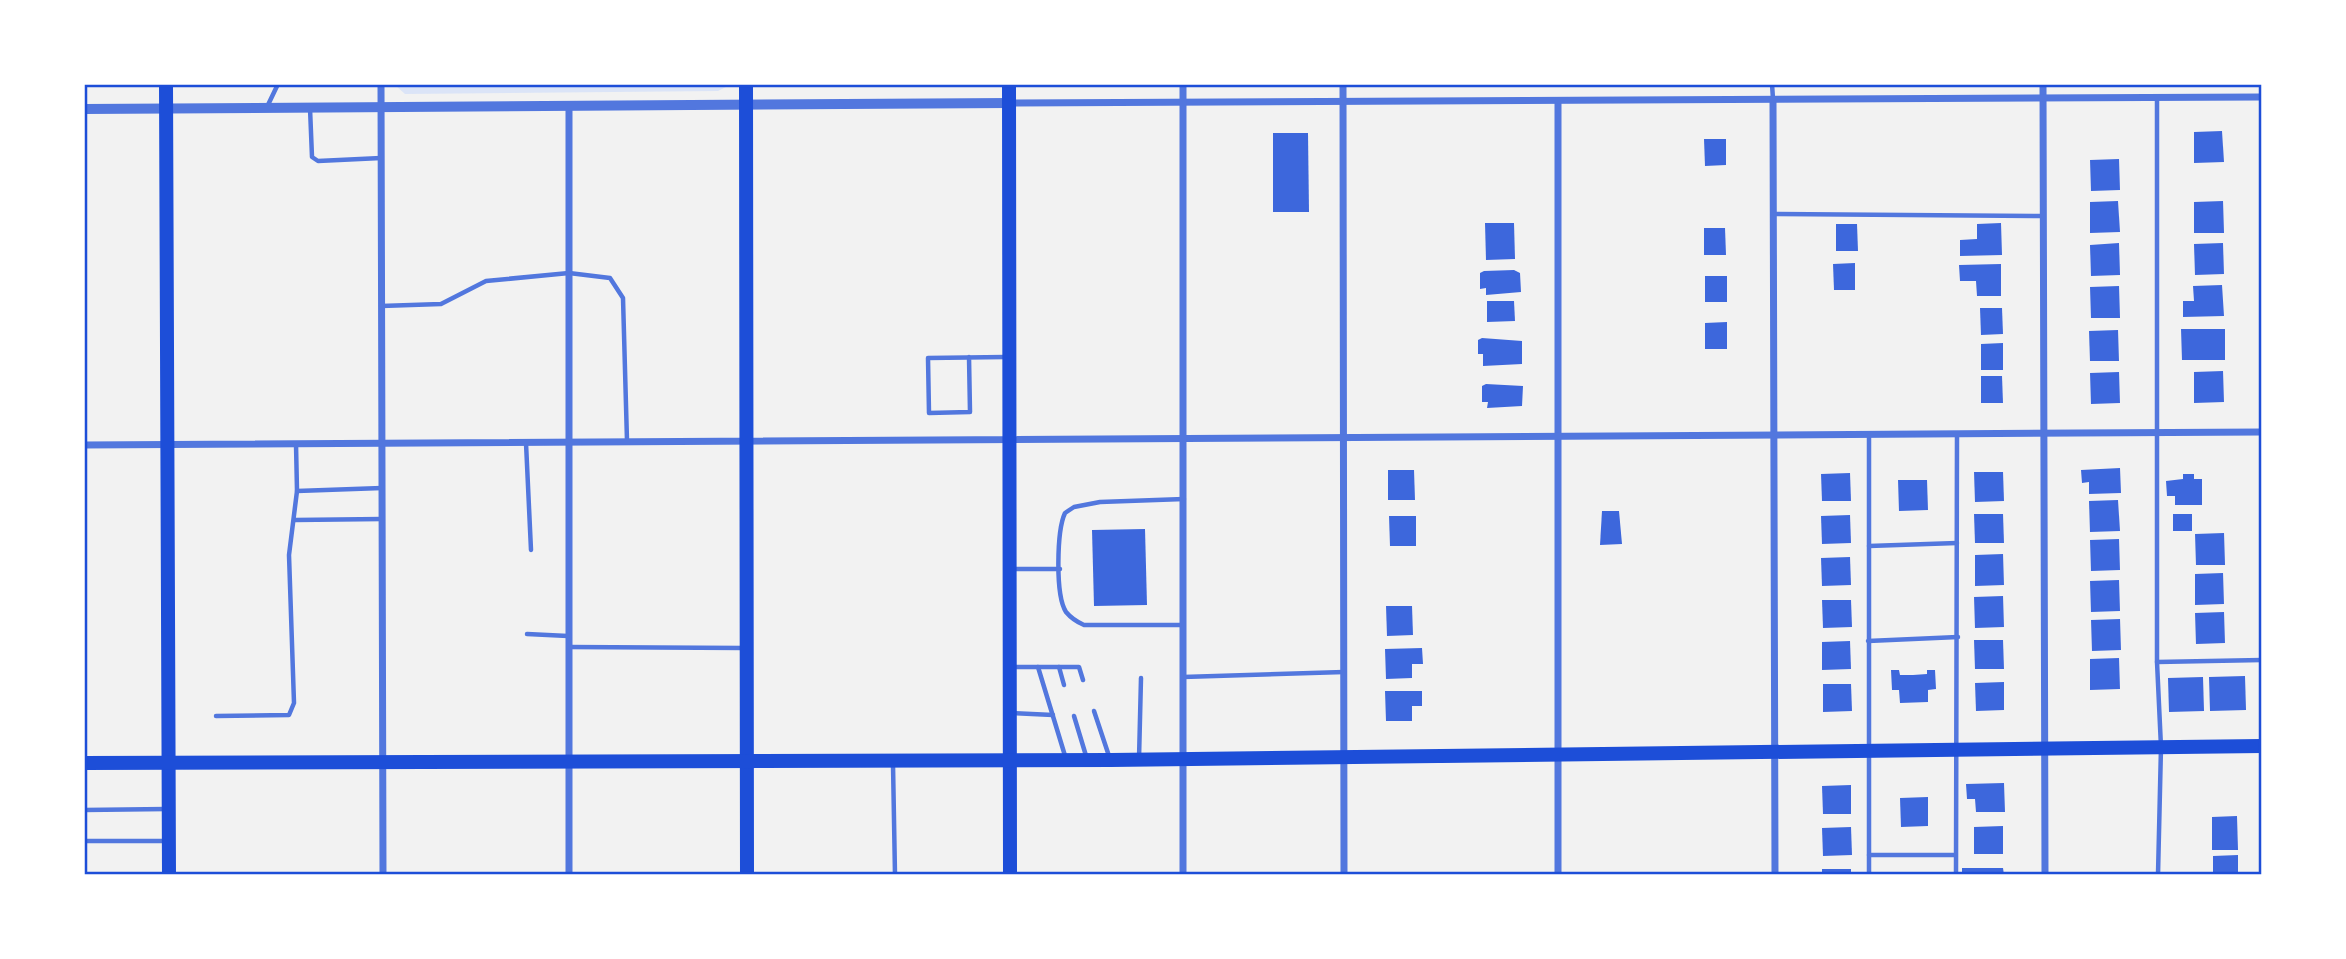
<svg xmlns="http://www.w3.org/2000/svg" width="2346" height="959" font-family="Figtree,sans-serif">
<rect width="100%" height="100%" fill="#f2f2f2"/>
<!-- green -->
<path fill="#dbe4f7" d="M394 84H732L718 91 405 94Z"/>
<!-- building -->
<g fill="#3d67dc">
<path d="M2222 131 2224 162 2194 163V132Z"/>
<path d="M1273 133H1308L1309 212H1273Z"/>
<path d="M1704 139H1726V165L1705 166Z"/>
<path d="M2119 159 2120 190 2091 191 2090 160Z"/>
<path d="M2118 201 2120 232 2090 233V202Z"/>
<path d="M2223 201 2224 233H2194V202Z"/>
<path d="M1485 223H1514L1515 259 1486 260Z"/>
<path d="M2001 223 2002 255 1960 256V240L1977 239V224Z"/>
<path d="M1836 224H1857L1858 251H1836Z"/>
<path d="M1704 228H1725L1726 255H1704Z"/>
<path d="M2119 243 2120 275 2091 276 2090 245Z"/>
<path d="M2223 243 2224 274 2195 275 2194 244Z"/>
<path d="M1855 263V290H1834L1833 264Z"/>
<path d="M2001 264V296H1977L1976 281H1960L1959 265Z"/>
<path d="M1514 270 1520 273 1521 292 1486 295V288L1480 289V273L1484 271Z"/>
<rect x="1705" y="276" width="22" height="26"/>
<path d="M2222 285 2224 316 2183 317V301H2194L2193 286Z"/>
<path d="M2119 286 2120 318H2091L2090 287Z"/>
<path d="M1487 301H1514L1515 321 1487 322Z"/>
<path d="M1980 308H2002L2003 334 1981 335Z"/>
<path d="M1727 322V349H1705V323Z"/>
<path d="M2181 329H2225V360H2182Z"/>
<path d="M2118 330 2119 361H2090L2089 331Z"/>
<path d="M1482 338 1522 341V364L1483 366V354H1478V340Z"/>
<path d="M2003 343V370H1981V344Z"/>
<path d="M2223 371 2224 402 2194 403V372Z"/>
<path d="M2119 372 2120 403 2091 404 2090 373Z"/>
<path d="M1981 376H2002L2003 403H1981Z"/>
<path d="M1486 384 1523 386 1522 406 1487 408 1488 402H1482V386Z"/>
<path d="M2120 468 2121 493 2089 494V482L2082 483 2081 470Z"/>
<path d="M1388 470H1414L1415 500H1388Z"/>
<path d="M1974 472H2003L2004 501 1975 502Z"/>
<path d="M1850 473 1851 501H1822L1821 474Z"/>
<path d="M2183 474H2194V479H2202V505H2175V496H2167L2166 481 2183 479Z"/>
<path d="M1898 480H1927L1928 510 1899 511Z"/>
<path d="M2118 500 2120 531 2090 532 2089 501Z"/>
<path d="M1602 511H1619L1622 544 1600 545Z"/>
<path d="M1974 514H2003L2004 543H1975Z"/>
<rect x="2173" y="514" width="19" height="17"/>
<path d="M1850 515 1851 543 1822 544 1821 516Z"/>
<path d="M1389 516H1416V546H1390Z"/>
<path d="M1145 529 1147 605 1094 606 1092 530Z"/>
<path d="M2224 533 2225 565H2196L2195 534Z"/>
<path d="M2119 539 2120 570 2091 571 2090 540Z"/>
<path d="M2003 554 2004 585 1975 586V555Z"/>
<path d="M1850 557 1851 585 1822 586 1821 558Z"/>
<path d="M2223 573 2224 604 2195 605V574Z"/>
<path d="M2119 580 2120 611 2091 612 2090 581Z"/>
<path d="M2003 596 2004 627 1975 628 1974 597Z"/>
<path d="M1822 600H1851L1852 627 1823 628Z"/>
<path d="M1386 606H1412L1413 635 1387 636Z"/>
<path d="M2224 612 2225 643 2196 644 2195 613Z"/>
<path d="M2120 619 2121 650 2092 651 2091 620Z"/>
<path d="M1974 640H2003L2004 669H1975Z"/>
<path d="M1850 641 1851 669 1822 670V642Z"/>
<path d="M1422 648 1423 664H1412V678L1386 679 1385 649Z"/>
<path d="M2119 658 2120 689 2090 690V659Z"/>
<path d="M1891 670H1899L1900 675H1913L1927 674V670H1935L1936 689 1928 690V702L1900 703 1899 690H1892Z"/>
<path d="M2245 676 2246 710 2210 711 2209 677Z"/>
<path d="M2203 677 2204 711 2169 712 2168 678Z"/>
<path d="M2004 682V710L1976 711 1975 683Z"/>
<path d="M1823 684H1851L1852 711 1823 712Z"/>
<path d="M1385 691H1422V706H1412V721H1386Z"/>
<path d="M2004 783 2005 812H1976L1975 799H1967L1966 784Z"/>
<path d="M1851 785V814H1823L1822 786Z"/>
<path d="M1928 797V826L1901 827 1900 798Z"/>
<path d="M2237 816 2238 850H2212V817Z"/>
<path d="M2003 826V854H1974V827Z"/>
<path d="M1851 827 1852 855 1823 856 1822 828Z"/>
<path d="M2238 855V875H2213V856Z"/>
<path d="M1962 868H2003L2004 875H1962Z"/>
<rect x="1822" y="869" width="29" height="6"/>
</g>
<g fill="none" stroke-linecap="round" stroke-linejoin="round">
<!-- service -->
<g stroke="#5277de" stroke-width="4.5">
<path d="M1772 84 1773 99"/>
<path d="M2157 98V662L2161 747 2158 875"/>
<path d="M267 107 278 84"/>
<path d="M310 108 312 157 318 161 381 158"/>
<path d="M1773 214 2043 216"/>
<path d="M381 306 441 304 486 281 569 273 610 278 623 298 627 441"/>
<path d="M969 357 970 412 929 413 928 358 1005 357"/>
<path d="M1869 435V875"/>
<path d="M526 443 531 550"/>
<path d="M297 491 382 488"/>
<path d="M295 520 382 519"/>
<path d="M1869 546 1957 543"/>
<path d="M1012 569H1060"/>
<path d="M1183 625H1084C1077 622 1071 618 1066 612 1055 595 1057 530 1065 513L1074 507 1100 502 1184 499"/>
<path d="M527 634 568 636"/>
<path d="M1868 641 1958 637"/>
<path d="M569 647 743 648"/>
<path d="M2157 662 2262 660"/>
<path d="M1013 667H1079L1083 680"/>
<path d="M1038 667 1066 759"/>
<path d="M1059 667 1064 685"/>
<path d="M1183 677 1344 672"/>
<path d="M1094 711 1109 756"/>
<path d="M1012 713 1053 715"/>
<path d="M216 716 289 715 294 703 289 555 297 491 296 444"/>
<path d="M1074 716 1087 759"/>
<path d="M1139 759 1141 678"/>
<path d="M893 764 895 875"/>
<path d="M84 810 167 809"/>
<path d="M84 841H167"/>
<path d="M1869 855H1955"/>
<path d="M1956 875 1957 434"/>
</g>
<!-- minor -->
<g stroke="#5277de" stroke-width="7">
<path d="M381 84 383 875"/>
<path d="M1343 84 1344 875"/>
<path d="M2043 84 2045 875"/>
<path d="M1773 99 1775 875"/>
<path d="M1558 101V875"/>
<path d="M1010 103 2262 97"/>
<path d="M569 106V875"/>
<path d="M84 445 2262 432"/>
<path d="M1183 875V84"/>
</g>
<!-- tertiary -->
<path stroke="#5277de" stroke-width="10" d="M84 109 1009 103"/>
<!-- primary -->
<g stroke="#1d4ed8" stroke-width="14">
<path d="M166 84 169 875"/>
<path d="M746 84 747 875"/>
<path d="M1009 84 1010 875"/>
<path d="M84 763 1111 760 2262 746"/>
</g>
</g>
<!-- border -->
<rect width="2346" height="959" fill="none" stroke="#ffffff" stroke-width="172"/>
<rect x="86" y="86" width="2174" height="787" fill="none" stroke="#1d4ed8" stroke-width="2.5"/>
</svg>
